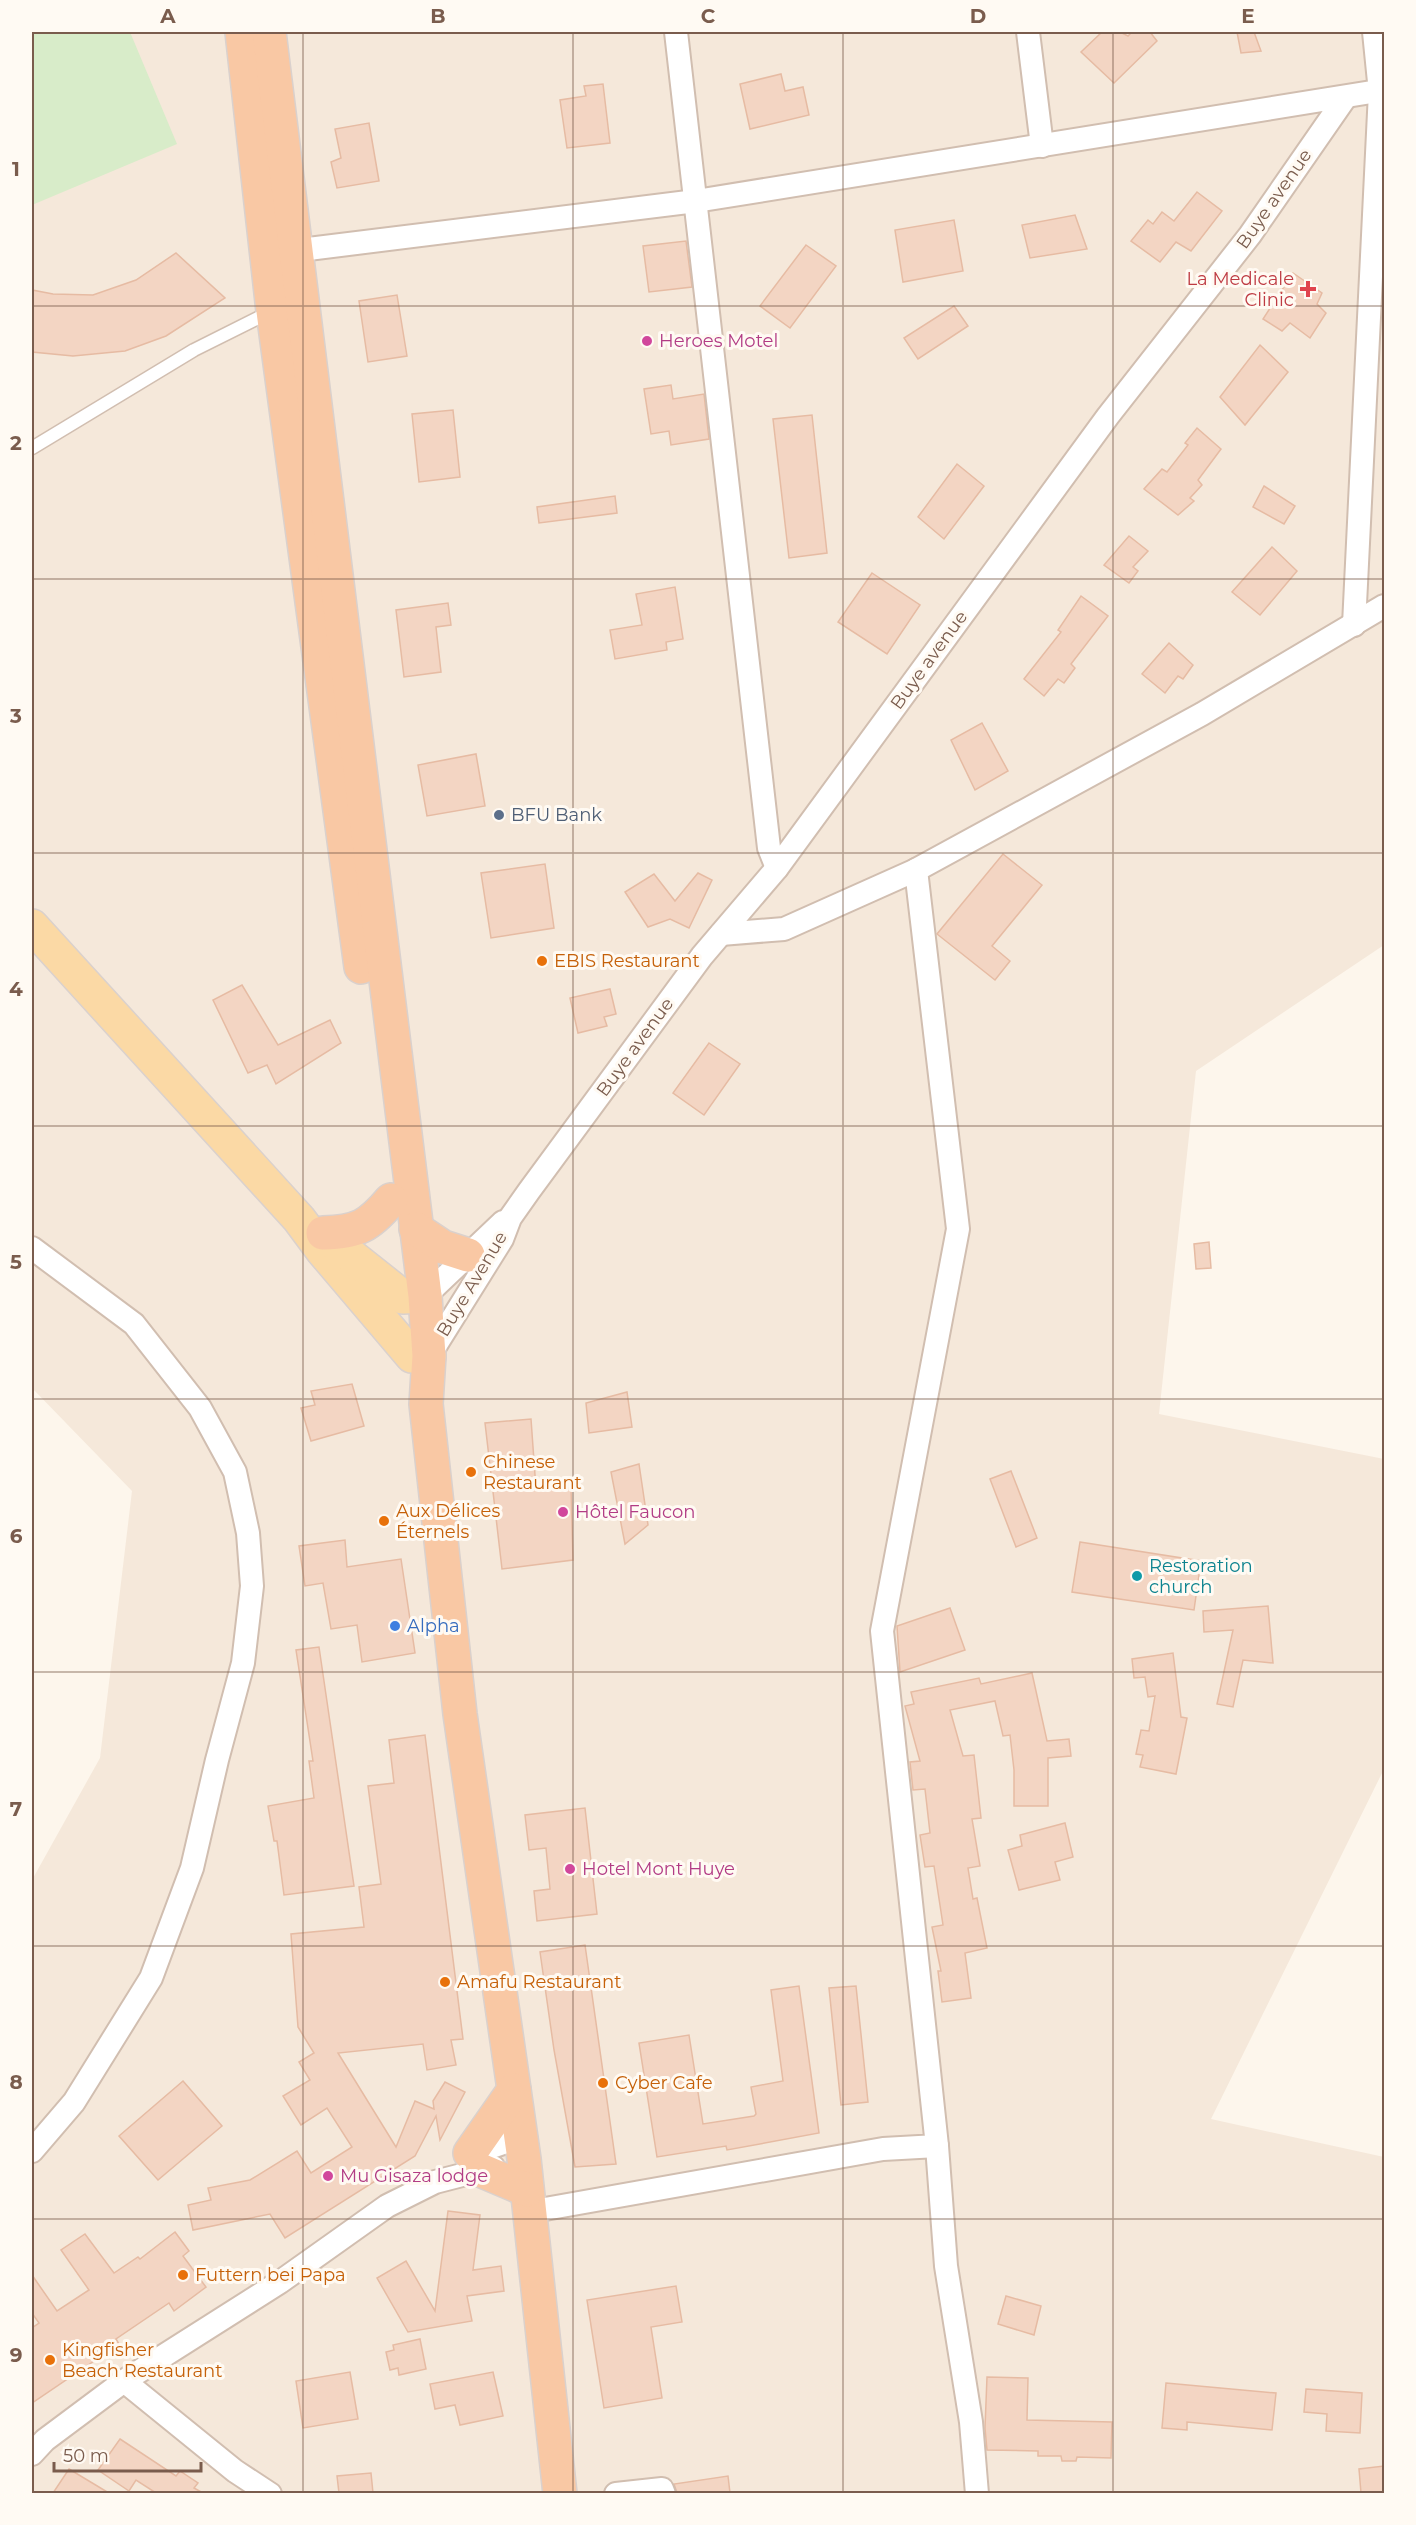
<svg xmlns="http://www.w3.org/2000/svg" width="1416" height="2525" font-family="Montserrat,sans-serif">
<rect width="100%" height="100%" fill="#fdf6ec"/>
<!-- residential -->
<path fill="#f5e8da" d="M32 32H1384V945L1196 1071 1159 1414 1384 1459V1769L1211 2119 1384 2157V2493H32V1880L100 1758 132 1491 32 1388Z"/>
<!-- green -->
<path fill="#d8ecc9" d="M32 32H130L177 144 32 205Z"/>
<!-- building -->
<g fill="#f3d5c3" stroke="#e6bba3" stroke-width="1.5">
<path d="M1102 32H1120L1128 36 1132 32H1150L1157 41 1114 83 1081 52Z"/>
<path d="M1237 32H1254L1261 51 1241 53Z"/>
<path d="M781 74 785 91 803 87 809 115 750 129 740 84Z"/>
<path d="M603 84 610 143 567 148 560 100 586 96 584 86Z"/>
<path d="M369 123 379 181 337 188 331 162 341 158 335 129Z"/>
<path d="M1197 192 1222 211 1191 251 1176 242 1160 262 1131 241 1148 220 1153 224 1162 212 1174 221Z"/>
<path d="M1075 215 1087 249 1030 258 1022 225Z"/>
<path d="M954 220 963 271 903 282 895 230Z"/>
<path d="M686 241 692 287 649 292 643 246Z"/>
<path d="M806 245 836 266 790 328 760 306Z"/>
<path d="M176 253 225 298 166 336 125 351 73 356 32 352V290L53 294 93 295 136 280Z"/>
<path d="M1293 273 1322 293 1317 304 1326 313 1310 338 1290 323 1282 331 1263 319Z"/>
<path d="M397 295 407 356 368 362 359 301Z"/>
<path d="M954 306 968 326 918 359 904 338Z"/>
<path d="M1260 345 1288 372 1245 425 1220 397Z"/>
<path d="M671 385 673 399 704 394 709 439 671 445 669 431 651 434 644 389Z"/>
<path d="M453 410 460 477 419 482 412 414Z"/>
<path d="M812 415 827 553 789 558 773 419Z"/>
<path d="M1197 428 1221 449 1198 480 1202 485 1190 498 1194 501 1178 515 1144 489 1162 469 1167 472 1188 445 1185 443Z"/>
<path d="M957 464 984 486 944 539 918 517Z"/>
<path d="M1264 486 1295 506 1284 524 1253 507Z"/>
<path d="M615 496 617 513 539 523 537 507Z"/>
<path d="M1129 536 1148 551 1133 567 1138 571 1129 583 1104 565Z"/>
<path d="M1272 547 1297 571 1260 615 1232 592Z"/>
<path d="M872 573 920 605 887 654 838 622Z"/>
<path d="M675 587 683 639 666 642 667 650 615 659 610 630 642 625 636 594Z"/>
<path d="M1081 596 1108 616 1071 664 1075 668 1064 683 1058 679 1044 696 1024 679 1061 632 1058 630Z"/>
<path d="M448 603 451 625 436 627 441 672 404 677 396 610Z"/>
<path d="M1169 643 1193 665 1183 679 1178 676 1165 693 1142 674Z"/>
<path d="M982 723 1008 771 975 790 951 740Z"/>
<path d="M476 754 485 806 427 816 418 765Z"/>
<path d="M1003 854 1042 885 992 946 1010 961 995 980 937 934Z"/>
<path d="M545 864 554 928 491 938 481 873Z"/>
<path d="M698 873 712 880 689 928 670 919 648 927 625 892 654 874 675 901Z"/>
<path d="M242 985 278 1045 330 1020 341 1043 276 1084 267 1065 248 1073 213 1000Z"/>
<path d="M610 989 616 1014 604 1017 607 1026 578 1033 570 998Z"/>
<path d="M709 1043 740 1064 704 1115 673 1093Z"/>
<path d="M1209 1242 1211 1268 1196 1269 1194 1244Z"/>
<path d="M352 1384 364 1426 311 1441 301 1408 315 1405 311 1391Z"/>
<path d="M627 1392 632 1427 589 1433 586 1403Z"/>
<path d="M531 1419 536 1489 571 1488 573 1560 502 1569 485 1423Z"/>
<path d="M639 1464 648 1525 625 1544 611 1472Z"/>
<path d="M1011 1471 1037 1538 1016 1547 990 1479Z"/>
<path d="M345 1540 347 1567 401 1559 415 1653 362 1662 357 1625 331 1629 323 1583 305 1586 299 1546Z"/>
<path d="M1080 1542 1201 1561 1194 1610 1072 1592Z"/>
<path d="M1268 1606 1273 1663 1243 1660 1233 1707 1217 1704 1233 1630 1204 1632 1203 1611Z"/>
<path d="M950 1608 965 1650 900 1672 897 1626Z"/>
<path d="M319 1647 354 1886 284 1895 277 1841H274L268 1806 314 1798 309 1761H313L296 1650Z"/>
<path d="M1173 1653 1181 1717 1187 1718 1176 1774 1140 1767 1143 1755 1136 1754 1141 1730 1149 1731 1155 1696 1148 1697 1145 1677 1134 1678 1132 1659Z"/>
<path d="M1032 1673 1047 1741 1069 1739 1071 1756 1048 1758V1806H1014V1770L1010 1735 1003 1736 995 1701 950 1710 963 1756 974 1755 981 1818 972 1819 980 1866 968 1868 973 1899 977 1898 987 1948 965 1953 971 1998 942 2002 938 1971H941L932 1927 943 1925 934 1866 925 1867 920 1835 930 1833 925 1789 913 1790 910 1762 920 1761 905 1706 914 1704 911 1692 979 1678 981 1684Z"/>
<path d="M425 1735 463 2039 451 2040 456 2065 427 2070 423 2044 338 2053 396 2147 415 2101 434 2109 433 2101 445 2082 465 2092 440 2140 436 2116 415 2156 285 2238 270 2214 193 2230 188 2205 211 2200 208 2188 250 2180 297 2151 311 2173 352 2147 327 2108 301 2125 283 2096 310 2080 299 2062 314 2053 298 2027 291 1934 364 1927 359 1887 381 1884 368 1786 394 1783 389 1740Z"/>
<path d="M585 1808 597 1914 537 1921 534 1891 550 1889 546 1848 529 1850 525 1815Z"/>
<path d="M1065 1823 1073 1857 1055 1862 1060 1880 1019 1890 1008 1850 1022 1846 1020 1835Z"/>
<path d="M585 1945 616 2164 575 2167 554 2050 540 1952Z"/>
<path d="M799 1986 819 2133 727 2150 726 2146 657 2157 639 2043 689 2035 703 2124 754 2116 756 2114 751 2087 783 2081 771 1990Z"/>
<path d="M856 1986 868 2102 841 2105 829 1988Z"/>
<path d="M183 2081 222 2126 158 2180 119 2136Z"/>
<path d="M448 2211 480 2215 473 2270 501 2266 504 2291 467 2296 472 2321 408 2332 377 2278 406 2261 435 2311Z"/>
<path d="M175 2232 189 2251 183 2256 206 2287 174 2311 169 2303 116 2339 119 2344 32 2403V2328L39 2323 32 2313V2275L57 2311 89 2290 61 2250 85 2234 114 2273 138 2257 140 2259Z"/>
<path d="M676 2286 682 2322 651 2327 662 2398 604 2408 587 2300Z"/>
<path d="M1006 2296 1041 2306 1034 2335 998 2324Z"/>
<path d="M420 2339 426 2369 399 2375 398 2368 390 2370 386 2352 394 2350 393 2345Z"/>
<path d="M350 2372 358 2419 303 2428 296 2381Z"/>
<path d="M493 2372 503 2416 460 2425 455 2405 435 2409 430 2384Z"/>
<path d="M987 2377 1028 2378 1027 2420 1112 2422 1111 2458 1077 2457 1076 2461H1062L1061 2456H1038V2451L987 2450 985 2428Z"/>
<path d="M1166 2383 1276 2393 1272 2430 1187 2422V2430L1162 2428Z"/>
<path d="M1306 2389 1362 2393 1360 2433 1326 2431 1327 2414 1304 2412Z"/>
<path d="M120 2439 176 2476 180 2471 198 2483 194 2488 203 2493H156L136 2480 129 2491 98 2470Z"/>
<path d="M1384 2466V2493H1361L1359 2469Z"/>
<path d="M69 2469 109 2493H53Z"/>
<path d="M371 2473 373 2493H339L337 2476Z"/>
<path d="M728 2476 730 2493H677L674 2484Z"/>
</g>
<g fill="none" stroke-linecap="round" stroke-linejoin="round">
<defs>
<path id="service" d="M32 448 194 350 270 312"/>
<g id="minor">
<path d="M676 32 769 848 777 868"/>
<path d="M1028 32 1042 146"/>
<path d="M284 252 696 201 1384 90"/>
<path d="M1354 625 1380 92 1374 32"/>
<path d="M721 934 784 929 916 870 1202 714 1384 606"/>
<path d="M32 1248 134 1324 200 1408 235 1472 248 1533 252 1586 243 1663 217 1760 192 1868 151 1978 74 2102 32 2151"/>
<path d="M425 1296 503 1222"/>
<path d="M429 1356 502 1239 510 1218 529 1191 702 956 777 868 1108 416 1250 235 1345 98"/>
<path d="M937 2146 946 2266 971 2422 977 2494"/>
<path d="M468 2155 521 2137"/>
<path d="M528 2212 883 2149 937 2146 882 1631 958 1229 916 870"/>
<path d="M124 2381 235 2471 270 2494"/>
<path d="M32 2454 45 2440 124 2381 280 2282 387 2206 435 2182 493 2167"/>
<path d="M616 2494 662 2489 664 2494"/>
</g>
<g id="primary">
<path d="M32 926 299 1219 322 1250 412 1356H429"/>
<path d="M335 1243 403 1297 425 1296"/>
</g>
<g id="trunk">
<path d="M242 32 273 311 361 967"/>
<path d="M269 32 425 1296 429 1356 426 1404 460 1714 524 2159 560 2494"/>
<path d="M416 1229 443 1247 468 1255"/>
<path d="M323 1233C358 1232 369 1226 391 1200"/>
<path d="M470 2153 514 2090"/>
<path d="M480 2170 527 2190"/>
</g>
</defs>
<!-- service casing -->
<use href="#service" stroke="#d1beb0" stroke-width="15"/>
<!-- minor casing -->
<use href="#minor" stroke="#d1beb0" stroke-width="26"/>
<!-- primary casing -->
<use href="#primary" stroke="#dad1cd" stroke-width="36"/>
<!-- trunk casing -->
<use href="#trunk" stroke="#dad1cd" stroke-width="36"/>
<!-- service -->
<use href="#service" stroke="#fff" stroke-width="12"/>
<!-- minor -->
<use href="#minor" stroke="#fff" stroke-width="22"/>
<!-- primary -->
<use href="#primary" stroke="#fbd9a5" stroke-width="33"/>
<!-- trunk -->
<use href="#trunk" stroke="#f9c8a4" stroke-width="33"/>
</g>
<!-- grid -->
<path fill="none" stroke="#7a5c4d" stroke-width="1.5" stroke-opacity="0.55" d="M303 32V2494M573 32V2494M843 32V2494M1113 32V2494M32 306H1384M32 579H1384M32 853H1384M32 1126H1384M32 1399H1384M32 1672H1384M32 1946H1384M32 2219H1384"/>
<!-- markers -->
<path fill="#e0444e" stroke="#fffaf3" stroke-width="2" d="M1305 280h6v6h6v6h-6v6h-6v-6h-6v-6h6z"/>
<g fill="#d1479c" stroke="#fffaf3" stroke-width="2">
<circle cx="647" cy="341" r="6"/>
<circle cx="563" cy="1512" r="6"/>
<circle cx="570" cy="1869" r="6"/>
<circle cx="328" cy="2176" r="6"/>
</g>
<circle fill="#5c6f8a" stroke="#fffaf3" stroke-width="2" cx="499" cy="815" r="6"/>
<g fill="#e8710a" stroke="#fffaf3" stroke-width="2">
<circle cx="542" cy="961" r="6"/>
<circle cx="471" cy="1472" r="6"/>
<circle cx="384" cy="1521" r="6"/>
<circle cx="445" cy="1982" r="6"/>
<circle cx="603" cy="2083" r="6"/>
<circle cx="183" cy="2275" r="6"/>
<circle cx="50" cy="2360" r="6"/>
</g>
<circle fill="#0f9aa8" stroke="#fffaf3" stroke-width="2" cx="1137" cy="1576" r="6"/>
<circle fill="#3f7fe0" stroke="#fffaf3" stroke-width="2" cx="395" cy="1626" r="6"/>
<g text-anchor="middle" stroke-width="6" stroke-linejoin="round" paint-order="stroke">
<!-- street labels -->
<g font-size="18" fill="#7a5c4d" stroke="#fffaf3">
<text transform="translate(1274 199) rotate(-55)" y="6">Buye avenue</text>
<text transform="translate(929 660) rotate(-54)" y="6">Buye avenue</text>
<text transform="translate(635 1047) rotate(-54)" y="6">Buye avenue</text>
<text transform="translate(472 1284) rotate(-59)" y="6">Buye Avenue</text>
</g>
<!-- health labels -->
<g font-size="18" fill="#be3a42" stroke="#fffaf3" text-anchor="end">
<text x="1294" y="285">La Medicale<tspan x="1294" dy="21">Clinic</tspan></text>
</g>
<!-- hotel labels -->
<g font-size="18" fill="#b23c85" stroke="#fffaf3" text-anchor="start">
<text x="659" y="347">Heroes Motel</text>
<text x="575" y="1518">Hôtel Faucon</text>
<text x="582" y="1875">Hotel Mont Huye</text>
<text x="340" y="2182">Mu Gisaza lodge</text>
</g>
<!-- service labels -->
<g font-size="18" fill="#4e5e75" stroke="#fffaf3" text-anchor="start">
<text x="511" y="821">BFU Bank</text>
</g>
<!-- food labels -->
<g font-size="18" fill="#c56008" stroke="#fffaf3" text-anchor="start">
<text x="554" y="967">EBIS Restaurant</text>
<text x="483" y="1468">Chinese<tspan x="483" dy="21">Restaurant</tspan></text>
<text x="396" y="1517">Aux Délices<tspan x="396" dy="21">Éternels</tspan></text>
<text x="457" y="1988">Amafu Restaurant</text>
<text x="615" y="2089">Cyber Cafe</text>
<text x="195" y="2281">Futtern bei Papa</text>
<text x="62" y="2356">Kingfisher<tspan x="62" dy="21">Beach Restaurant</tspan></text>
</g>
<!-- culture labels -->
<g font-size="18" fill="#0d838f" stroke="#fffaf3" text-anchor="start">
<text x="1149" y="1572">Restoration<tspan x="1149" dy="21">church</tspan></text>
</g>
<!-- shop labels -->
<g font-size="18" fill="#366cbe" stroke="#fffaf3" text-anchor="start">
<text x="407" y="1632">Alpha</text>
</g>
</g>
<!-- border -->
<rect width="1416" height="2525" fill="none" stroke="#fffaf3" stroke-width="66"/>
<!-- scale -->
<path d="M54 2462v9h147v-9" fill="none" stroke="#7a5c4d" stroke-width="3"/>
<text x="63" y="2462" font-size="18" fill="#7a5c4d" stroke="#fffaf3" stroke-width="4.5" paint-order="stroke">50 m</text>
<rect x="33" y="33" width="1350" height="2459" fill="none" stroke="#7a5c4d" stroke-width="2"/>
<g font-size="20" text-anchor="middle" font-weight="bold" fill="#7a5c4d">
<text x="168" y="23">A</text>
<text x="438" y="23">B</text>
<text x="708" y="23">C</text>
<text x="978" y="23">D</text>
<text x="1248" y="23">E</text>
<text x="16" y="176">1</text>
<text x="16" y="450">2</text>
<text x="16" y="723">3</text>
<text x="16" y="996">4</text>
<text x="16" y="1269">5</text>
<text x="16" y="1543">6</text>
<text x="16" y="1816">7</text>
<text x="16" y="2089">8</text>
<text x="16" y="2362">9</text>
</g>
</svg>
